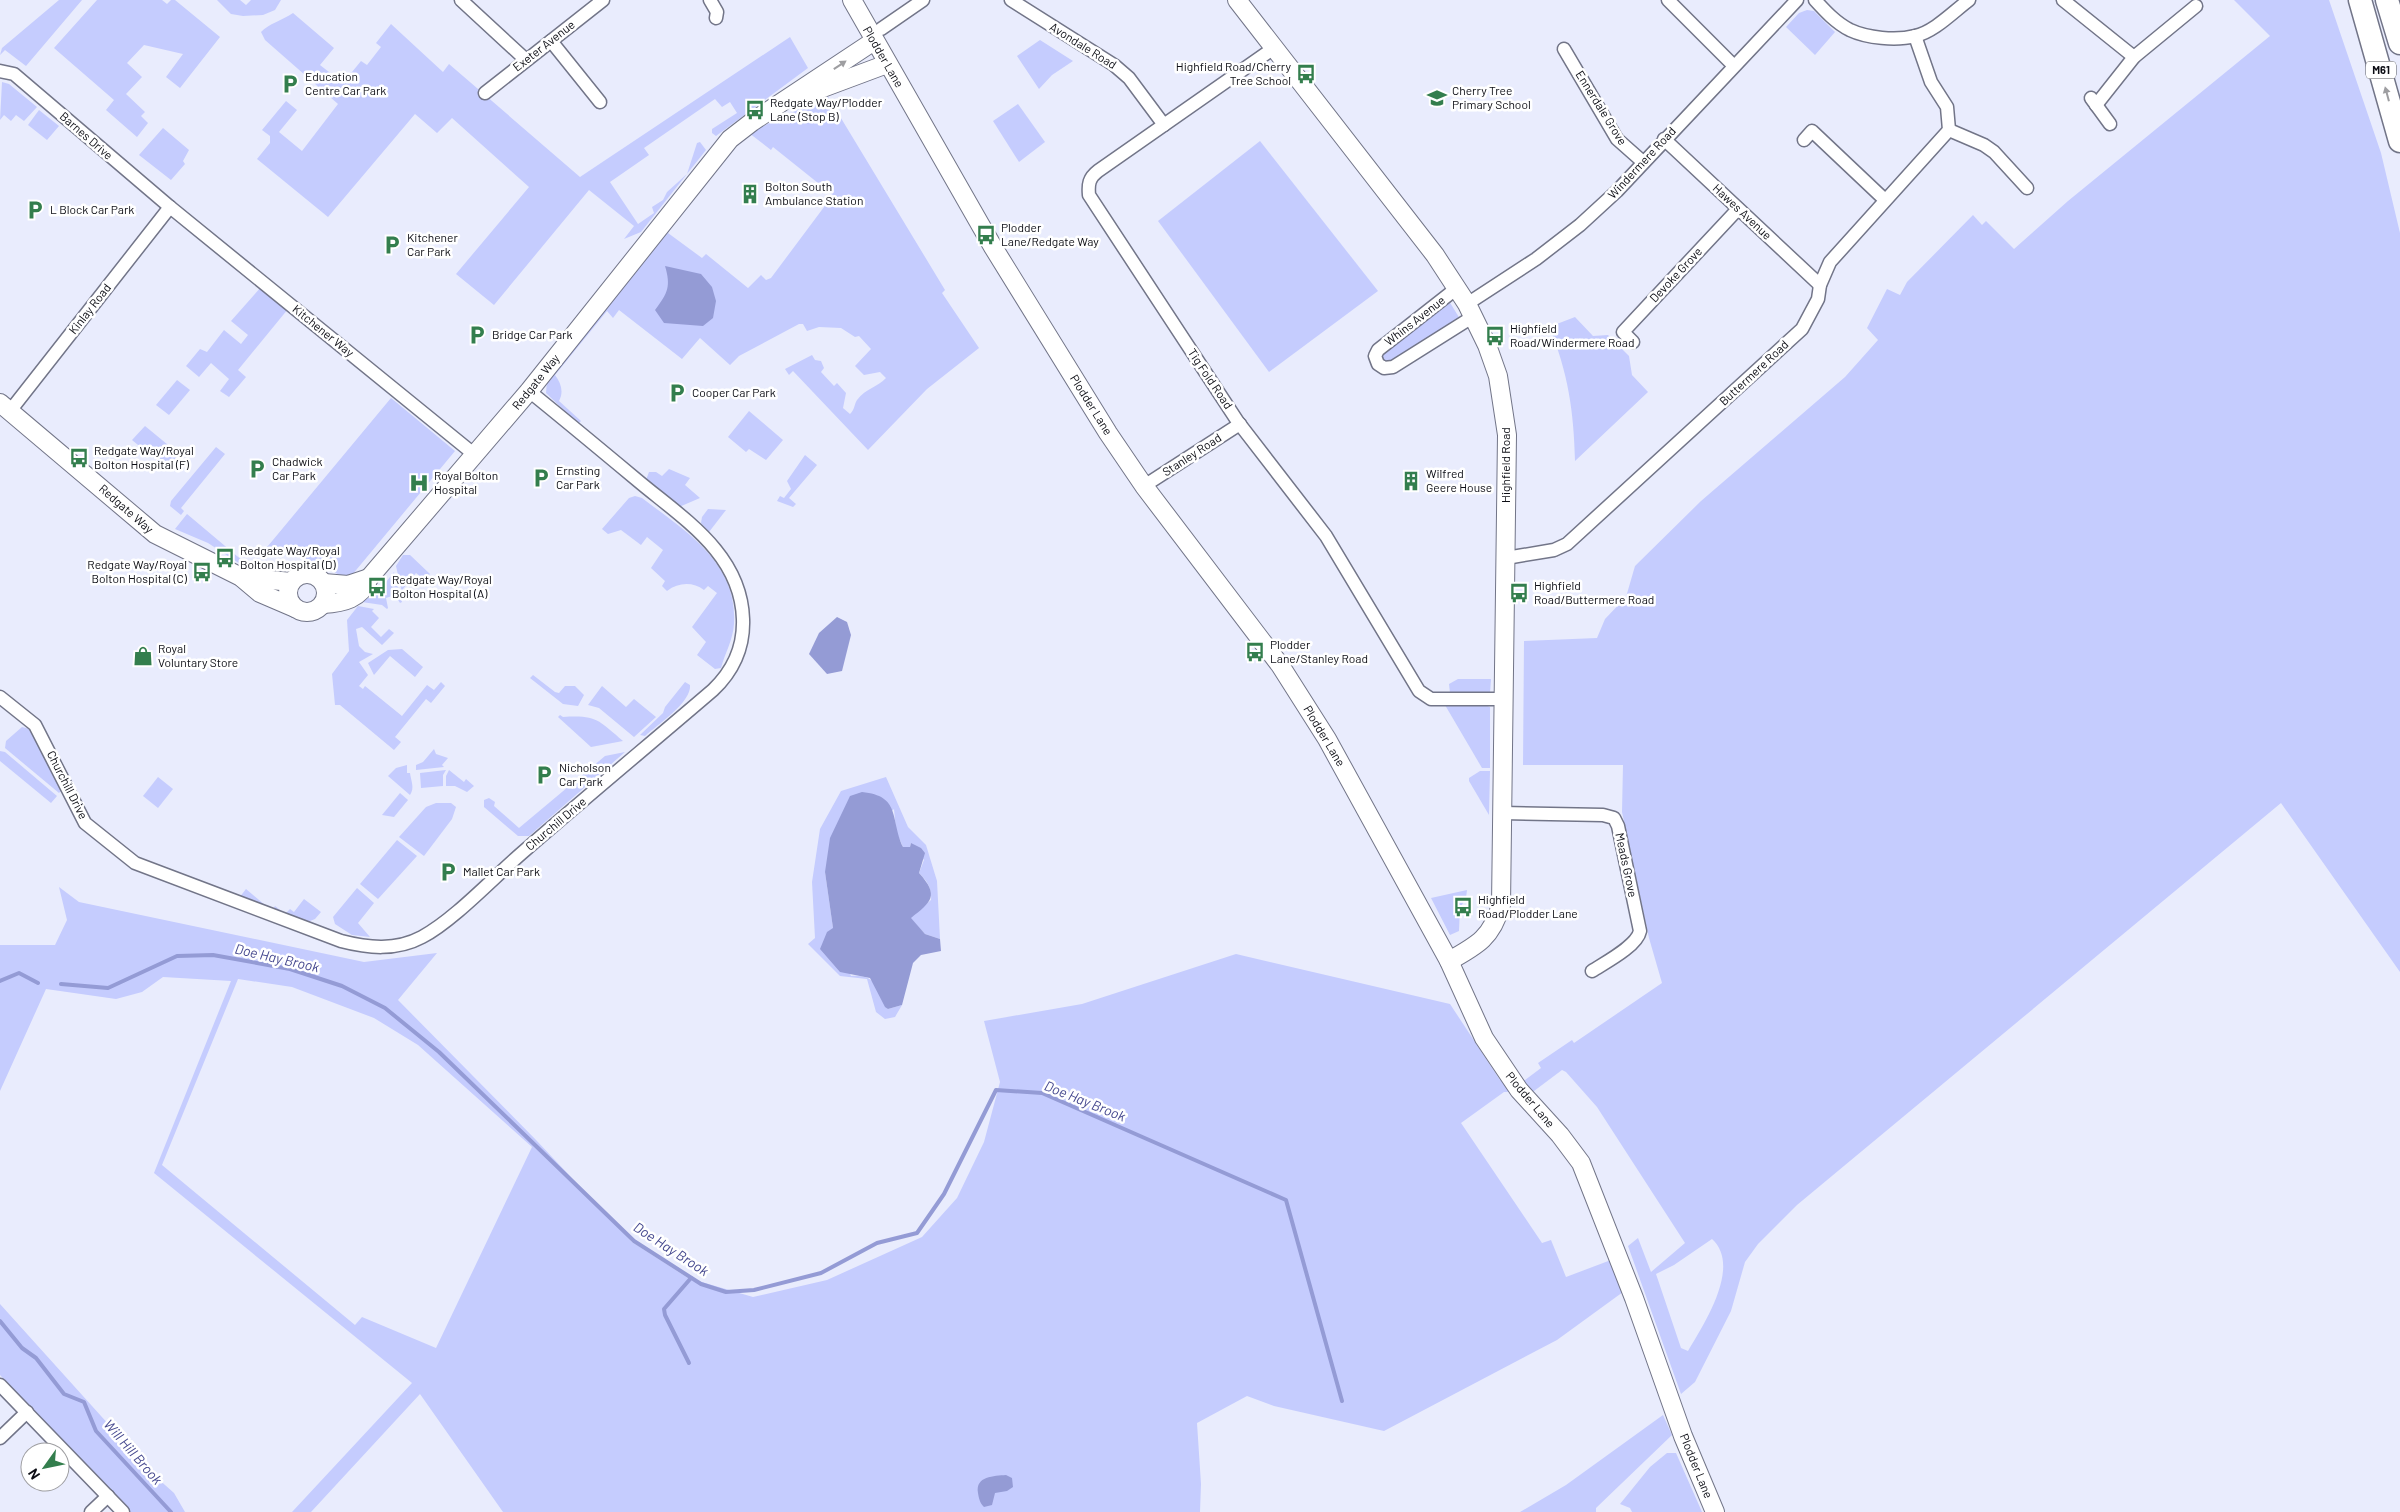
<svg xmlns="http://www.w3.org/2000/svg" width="2400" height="1512" font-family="Barlow,sans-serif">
<rect width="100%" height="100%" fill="#e9ecfd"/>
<!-- green -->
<g fill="#c5ccfe" fill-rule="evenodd">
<path d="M59 0H82L26 66 5 50 0 55 2 48Z"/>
<path d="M97 0H162L167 4 171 0H175L220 37 180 88 166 77 183 54 144 45 127 63 142 77 126 94 145 112 141 116 148 123 137 137 106 110 114 100 54 48Z"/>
<path d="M217 0H240L246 5 251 0H281L275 10 263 15 243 16 231 14Z"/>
<path d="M2234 0H2329L2381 153 2400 233V972L2281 803 1797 1205 1758 1244 1745 1262 1731 1311 1695 1382 1681 1394 1628 1246 1638 1238 1651 1272 1685 1243 1597 1107 1566 1072 1562 1070 1534 1091 1504 1092 1461 1123 1542 1243 1551 1240 1566 1277 1611 1260 1623 1292 1557 1340 1384 1431 1274 1406 1247 1396 1197 1423 1201 1484 1200 1512H503L420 1394 311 1512H292L412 1383 154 1173 231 981 163 977 142 992 116 999 46 989 0 1091V945H55L67 920 59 887 79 902 364 962 437 953 398 1000 536 1140 632 1242 688 1278 753 1297 827 1280 922 1237 957 1198 984 1142 1000 1082 984 1021 1082 1004 1236 954 1450 1004 1500 1080H1525L1541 1068 1538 1063 1572 1040 1574 1043 1662 983 1649 938 1622 812 1623 765H1523L1524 641 1597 638 1605 619 1626 597 1635 566 1701 501 1845 377 1878 340 1867 328 1887 289 1900 295 1907 282 1973 215 1982 225 1986 221 2014 249 2068 201 2270 36ZM238 979 292 987 374 1018 418 1045 532 1147 436 1348 362 1317 355 1325 162 1165ZM1712 1239C1742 1266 1704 1324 1688 1351L1681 1348 1656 1274 1674 1265Z"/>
<path d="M1807 10 1814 11 1835 32 1815 55 1786 27 1799 13Z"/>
<path d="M293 13 334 48 320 65 343 83 361 61 367 65 381 47 376 43 391 24 443 72 449 64 580 177 790 37 808 68 716 136 712 133V129L737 113 730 102 722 107 715 99 644 148 649 155 610 182 638 224 654 213 652 207 663 200 667 192 687 174 697 143 700 142 706 150 641 232 624 239 634 226 589 190 494 305 456 274 529 187 452 118 437 133 415 114 328 217 257 159 270 143V136L262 130 286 101 297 110 279 132 302 151 338 104 265 40 261 32C268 24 283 20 293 13Z"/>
<path d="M1040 40 1073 61 1052 75 1039 89 1017 56Z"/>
<path d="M2 82 9 84 37 107 24 121 16 115 11 121 4 115 0 120Z"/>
<path d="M827 95 945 290 942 293 979 348 927 389 868 450 793 371 789 375 785 369 812 355 815 360 821 361 824 368 821 372 834 386 837 383 846 393 843 408 850 414C855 409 854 405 857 400 866 388 878 387 886 378L880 372 864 375 855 366 871 349 859 336 855 337 841 328 819 327 807 331 803 324H799L739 356 730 365 700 338 682 359 619 310 613 318 607 311 555 375C561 383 564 392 559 401L581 421 578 424 546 393 547 381 676 217 677 220 668 233 702 258 706 254 748 288 761 275 766 280 771 278 833 195 773 147 771 150 749 133Z"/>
<path d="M1018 104 1045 142 1019 162 993 121Z"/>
<path d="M39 110 59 126 47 140 28 125Z"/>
<path d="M163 128 189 150 183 161 185 164 171 180 139 155Z"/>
<path d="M1260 141 1378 291 1269 372 1158 221Z"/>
<path d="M261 287 288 309 238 370 246 377 229 397 220 391 229 379 211 363 199 377 186 366 200 349 207 352 224 330 241 344 248 335 231 321Z"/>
<path d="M1449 301 1460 319 1388 363 1382 359 1384 352Z"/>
<path d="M1575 317 1593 336 1608 335 1629 356 1632 375 1648 392 1575 461C1574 413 1568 371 1549 327Z"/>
<path d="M177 380 190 390 169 415 156 405Z"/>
<path d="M391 398 455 451 352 575 341 576 320 564 286 553 283 555 263 552Z"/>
<path d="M749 411 783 440 766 460 749 449 746 452 728 437Z"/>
<path d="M145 426 179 454 167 469 132 440Z"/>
<path d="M216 447 225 454 181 508 184 511 181 515 170 506 171 501Z"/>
<path d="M805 455 817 465 789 498 796 504 793 507 777 501 780 496 784 498 791 489 787 481Z"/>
<path d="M669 469 690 478 685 485 700 498 679 507 646 480 649 472H656L662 476Z"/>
<path d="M635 496 642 498C685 531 738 562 734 624 733 640 725 653 721 668L715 669 697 655 706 642 692 627 717 593 708 586 704 590C693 582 679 582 667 591L662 586 665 581 651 568 663 550 647 537 641 545 621 530 608 534 602 529 629 498Z"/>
<path d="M708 509 726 510 709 532 701 523 702 517Z"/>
<path d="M187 514 250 567 248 569 208 543 175 529Z"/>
<path d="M403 555H410L430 574 424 579 416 573 403 589 404 601 396 566Z"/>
<path d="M394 572 402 602 400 603 395 595 386 598 388 608 387 609 382 605 362 602 378 592Z"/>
<path d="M358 606 374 609 372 611 379 618 371 627 381 637 389 629 394 633 382 645 362 627 356 629 359 646 365 652 373 654 359 662 368 675 359 686 363 689 365 686 402 716 427 685 434 690 441 682 445 686 431 703 426 699 395 737 401 742 394 750 340 705H335L332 674 349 651 347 620Z"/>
<path d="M402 649 423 667 415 677 390 656 374 675 368 663 388 650Z"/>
<path d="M533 675 555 692 559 693 565 686H575L584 695 578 706 563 704 530 678Z"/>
<path d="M1458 679H1491L1490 693H1450L1449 684Z"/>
<path d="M685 682 690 685C692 702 657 725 645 736L640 735 663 713 665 707Z"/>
<path d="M602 686 626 707 634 699 656 717 634 737 599 708 588 705Z"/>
<path d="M1445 705H1485L1490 707V768H1482Z"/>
<path d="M560 715 563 717C597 715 598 720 623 741L591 747 558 717Z"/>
<path d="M22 727 30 729 62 790 59 793 5 748 6 741Z"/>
<path d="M434 749 436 754 448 758 442 765 444 767 416 770V765L423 762Z"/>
<path d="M0 751 5 752 57 796 51 803 0 761Z"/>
<path d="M625 752 529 836H518L484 807V800L489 798 495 802 494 806 519 828 605 756Z"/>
<path d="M407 765V773H410C411 781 415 788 410 795L388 776 396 768Z"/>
<path d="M446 770 443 775V786L421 788 420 773Z"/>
<path d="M449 770 464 782 466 779 474 786 467 792 455 786H446V776Z"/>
<path d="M1480 771H1490L1489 815 1469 781V778Z"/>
<path d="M158 777 173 789 158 808 143 796Z"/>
<path d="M886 777 908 827 926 845 937 881 940 939 925 934 910 918 931 900C932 888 927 881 919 873L924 860 911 843 910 847H903L896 831 894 809 825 872 833 928 851 976C877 974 877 989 888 1009L902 1005 895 1017 885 1019 876 1012 867 979 840 976 808 944 815 938 812 882 820 829 841 791Z"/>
<path d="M400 793 408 800 394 817 382 815Z"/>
<path d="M436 803H451L456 807 452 819 424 856 399 837 426 807Z"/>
<path d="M397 840 417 856 378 899 360 884Z"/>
<path d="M357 888 374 903 358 923 370 937 352 935 335 924 333 917Z"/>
<path d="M246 889 272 911 275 906 285 914 290 909 294 912 304 899 321 912 315 919 305 923 239 898Z"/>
<path d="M1467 890 1466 898 1460 908 1459 931 1450 935 1431 898Z"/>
<path d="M0 1304 156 1477 174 1493 185 1512H130L0 1375Z"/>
<path d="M1663 1415 1672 1435 1596 1508V1512H1520L1566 1485Z"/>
<path d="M1667 1453H1676L1702 1512H1632L1630 1508 1620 1504 1650 1467Z"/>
</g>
<!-- water -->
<g fill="#949bd5">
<path d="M665 266 701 274 712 287 716 301 713 318 703 326 664 323 655 310C668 293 671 286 665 266Z"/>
<path d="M837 617 847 622 851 635 842 671 827 674 809 654 819 633Z"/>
<path d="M862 792C901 796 890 818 903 847H910L911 843 921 848 925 853 919 873C940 896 931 902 911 918L925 934 940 939 941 951 921 955 913 963 902 1005 888 1009 885 1007 870 978 840 972 820 949 827 932 833 928 825 872 830 838 850 796Z"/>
<path d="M1006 1475 1012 1478 1013 1487 1007 1491 995 1493 992 1505 984 1507C980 1503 979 1499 978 1493 975 1476 994 1476 1006 1475Z"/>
</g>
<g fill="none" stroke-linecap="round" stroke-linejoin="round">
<!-- stream -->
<g stroke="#949bd5" stroke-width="4">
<path d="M0 981 19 973 38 983"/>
<path d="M61 984 108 988 177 956 213 955 290 969 342 986 385 1008 439 1052 634 1241 701 1284 726 1292 754 1290 821 1273 877 1243 917 1233 944 1194 996 1090 1042 1093 1286 1200 1342 1401"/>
<path d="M0 1321 22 1348 36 1358 64 1394 84 1402 96 1431 171 1512"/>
<path d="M689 1363 665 1315 664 1309 691 1278"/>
</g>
<defs>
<g id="street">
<path d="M461 0 526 60"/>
<path d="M710 0 717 12 716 18"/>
<path d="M1011 0 1114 65 1129 78 1164 125"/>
<path d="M1668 0 1733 65"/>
<path d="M1815 0C1825 11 1836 23 1850 30 1867 38 1896 41 1915 36 1934 32 1953 12 1969 0"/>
<path d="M2063 0 2134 57"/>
<path d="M881 29 923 0"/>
<path d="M551 41 600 102"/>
<path d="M1274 48 1098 171C1089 178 1088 184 1089 195L1238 422 1326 536 1419 691 1431 699H1504"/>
<path d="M1564 49 1617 139 1643 162"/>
<path d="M0 71 14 74 170 207 475 455"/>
<path d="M485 93 603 0"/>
<path d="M2091 98 2110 124"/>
<path d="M2096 105 2134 57 2196 6"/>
<path d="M1949 130 1984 145 1994 152 2027 188"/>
<path d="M1664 139 1820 285"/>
<path d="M1804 140 1812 131 1885 200"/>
<path d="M1457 288 1378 350 1375 356 1378 364 1384 368 1393 367 1474 316"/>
<path d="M1467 304 1536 259 1580 225 1617 191 1797 0"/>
<path d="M1633 342 1623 332 1738 209"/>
<path d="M10 411 170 207"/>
<path d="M1144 486 1240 424"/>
<path d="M1506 558 1554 550 1567 544 1802 329 1818 299 1820 285 1830 262 1949 130 1947 107 1931 82 1915 36"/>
<path d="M0 697 35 725 85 823 135 863 341 941C368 948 396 951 422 937 454 920 494 877 523 852 586 797 650 744 713 690 733 671 744 647 743 619 741 553 682 518 637 480 601 450 565 420 529 391"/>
<path d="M1503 813 1603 815 1614 818 1618 826 1640 931C1637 946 1606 962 1592 971"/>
<path d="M0 1385 123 1512"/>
<path d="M0 1438 27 1412"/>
<path d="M91 1512 108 1496"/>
</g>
<g id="secondary">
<path d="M852 0 993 247 1108 433 1144 486 1280 665 1327 739 1449 961 1484 1038 1519 1090 1560 1135 1581 1163 1634 1298 1683 1436 1715 1512"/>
<path d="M1237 0 1435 255 1467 304 1487 345 1498 376 1507 435 1501 905C1492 937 1478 945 1449 961"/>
<path d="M812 92 887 64"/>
<path d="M0 403 155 534 241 577 260 593 295 608"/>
<circle cx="307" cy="593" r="19"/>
<path d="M241 577 291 582"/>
<path d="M324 583 348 585 369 578"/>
<path d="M323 604C343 603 361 599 369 578L529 391 730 139 752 122 874 41"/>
</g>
<g id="highway">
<path d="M2360 0 2400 141"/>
<path d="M2387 0 2400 43"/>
</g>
</defs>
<!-- street casing -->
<use href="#street" stroke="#727588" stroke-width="15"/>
<!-- secondary casing -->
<use href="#secondary" stroke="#727588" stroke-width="20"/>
<!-- highway casing -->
<use href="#highway" stroke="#727588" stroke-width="25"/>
<!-- street -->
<use href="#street" stroke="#fff" stroke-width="12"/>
<!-- secondary -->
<use href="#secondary" stroke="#fff" stroke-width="18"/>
<!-- highway -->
<use href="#highway" stroke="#fff" stroke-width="22"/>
</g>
<!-- one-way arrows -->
<defs><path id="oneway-solid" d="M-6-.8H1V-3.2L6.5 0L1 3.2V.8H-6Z" transform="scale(1.25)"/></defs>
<g fill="#9e9ea1">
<use href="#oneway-solid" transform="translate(840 65) rotate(-34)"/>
<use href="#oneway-solid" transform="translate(2387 94) rotate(-105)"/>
</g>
<!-- icons -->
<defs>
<symbol id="bus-bare" viewBox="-9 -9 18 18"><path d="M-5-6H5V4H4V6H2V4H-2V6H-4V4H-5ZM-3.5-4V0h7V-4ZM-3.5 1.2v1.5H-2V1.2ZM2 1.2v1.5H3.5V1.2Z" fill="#337e4d" stroke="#fff" stroke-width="2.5" paint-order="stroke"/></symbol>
<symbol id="parking-bare" viewBox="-9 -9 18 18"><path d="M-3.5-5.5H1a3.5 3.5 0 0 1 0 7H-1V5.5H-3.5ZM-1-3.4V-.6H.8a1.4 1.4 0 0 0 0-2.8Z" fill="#337e4d" stroke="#fff" stroke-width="2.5" paint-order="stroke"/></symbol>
<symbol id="school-bare" viewBox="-9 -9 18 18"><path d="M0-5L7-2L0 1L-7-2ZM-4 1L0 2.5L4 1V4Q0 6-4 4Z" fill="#337e4d" stroke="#fff" stroke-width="2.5" paint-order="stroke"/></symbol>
<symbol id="building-bare" viewBox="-9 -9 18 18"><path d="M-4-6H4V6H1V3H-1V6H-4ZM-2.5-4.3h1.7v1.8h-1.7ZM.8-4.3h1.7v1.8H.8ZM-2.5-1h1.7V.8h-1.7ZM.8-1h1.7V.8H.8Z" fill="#337e4d" stroke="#fff" stroke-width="2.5" paint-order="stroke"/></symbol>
<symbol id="hospital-bare" viewBox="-9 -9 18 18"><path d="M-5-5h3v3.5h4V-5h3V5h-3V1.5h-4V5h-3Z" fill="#337e4d" stroke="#fff" stroke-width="2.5" paint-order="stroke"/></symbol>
<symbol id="shop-bare" viewBox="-9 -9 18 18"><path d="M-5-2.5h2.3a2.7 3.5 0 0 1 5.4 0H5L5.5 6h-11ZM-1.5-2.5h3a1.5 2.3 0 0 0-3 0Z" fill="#337e4d" stroke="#fff" stroke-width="2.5" paint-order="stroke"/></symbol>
</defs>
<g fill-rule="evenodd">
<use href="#bus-bare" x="1292" y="60" width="28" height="28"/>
<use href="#parking-bare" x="276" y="70" width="28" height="28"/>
<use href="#school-bare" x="1423" y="84" width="28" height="28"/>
<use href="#bus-bare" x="741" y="96" width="28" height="28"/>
<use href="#building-bare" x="736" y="180" width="28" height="28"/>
<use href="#parking-bare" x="21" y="196" width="28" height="28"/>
<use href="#bus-bare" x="972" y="221" width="28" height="28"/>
<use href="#parking-bare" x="378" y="231" width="28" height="28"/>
<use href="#parking-bare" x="463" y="321" width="28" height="28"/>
<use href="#bus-bare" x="1481" y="322" width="28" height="28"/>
<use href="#parking-bare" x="663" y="379" width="28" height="28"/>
<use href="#bus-bare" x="65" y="444" width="28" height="28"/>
<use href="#parking-bare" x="243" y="455" width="28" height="28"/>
<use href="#parking-bare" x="527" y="464" width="28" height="28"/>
<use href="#building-bare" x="1397" y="467" width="28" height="28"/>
<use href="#hospital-bare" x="405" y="469" width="28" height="28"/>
<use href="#bus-bare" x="211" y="544" width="28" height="28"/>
<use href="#bus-bare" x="188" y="558" width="28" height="28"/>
<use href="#bus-bare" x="363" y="573" width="28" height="28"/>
<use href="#bus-bare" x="1505" y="579" width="28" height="28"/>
<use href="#bus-bare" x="1241" y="638" width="28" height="28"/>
<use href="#shop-bare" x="129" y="642" width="28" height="28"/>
<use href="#parking-bare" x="530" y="761" width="28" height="28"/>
<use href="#parking-bare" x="434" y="858" width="28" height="28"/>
<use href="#bus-bare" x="1449" y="893" width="28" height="28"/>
</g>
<g text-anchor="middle" stroke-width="5" stroke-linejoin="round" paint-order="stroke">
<!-- shield labels -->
<rect fill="#fff" stroke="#55565a" stroke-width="1" x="2366" y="61.5" width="30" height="17" rx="4"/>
<g font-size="11" font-weight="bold" fill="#0c0d14">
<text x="2381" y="74">M61</text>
</g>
<!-- street labels -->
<g font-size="12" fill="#0c0d14" stroke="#fff">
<text transform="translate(544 46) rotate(-38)" y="4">Exeter Avenue</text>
<text transform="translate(1083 46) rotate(32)" y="4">Avondale Road</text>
<text transform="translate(883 57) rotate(60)" y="4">Plodder Lane</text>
<text transform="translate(1601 108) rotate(58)" y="4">Ennerdale Grove</text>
<text transform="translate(86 136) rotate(41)" y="4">Barnes Drive</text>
<text transform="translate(1642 163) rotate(-47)" y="4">Windermere Road</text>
<text transform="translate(1742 212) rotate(43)" y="4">Hawes Avenue</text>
<text transform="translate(1676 275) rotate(-47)" y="4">Devoke Grove</text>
<text transform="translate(90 309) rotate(-52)" y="4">Kinlay Road</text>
<text transform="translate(1415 321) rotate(-38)" y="4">Whins Avenue</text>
<text transform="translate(323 331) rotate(39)" y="4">Kitchener Way</text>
<text transform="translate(1754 373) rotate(-43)" y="4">Buttermere Road</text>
<text transform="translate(1210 379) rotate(56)" y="4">Tig Fold Road</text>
<text transform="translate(536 382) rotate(-51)" y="4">Redgate Way</text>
<text transform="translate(1091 405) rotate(58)" y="4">Plodder Lane</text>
<text transform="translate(1192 455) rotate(-33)" y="4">Stanley Road</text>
<text transform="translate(1506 465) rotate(-90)" y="4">Highfield Road</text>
<text transform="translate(126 509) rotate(41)" y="4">Redgate Way</text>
<text transform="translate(1324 736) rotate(59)" y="4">Plodder Lane</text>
<text transform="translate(67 785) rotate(63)" y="4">Churchill Drive</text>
<text transform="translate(556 824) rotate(-40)" y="4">Churchill Drive</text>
<text transform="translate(1626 865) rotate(78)" y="4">Meads Grove</text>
<text transform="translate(1530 1100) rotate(50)" y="4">Plodder Lane</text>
<text transform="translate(1696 1466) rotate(68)" y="4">Plodder Lane</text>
</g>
<!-- poi labels -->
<g font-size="12" fill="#0c0d14" stroke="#fff" text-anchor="start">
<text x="1291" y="71" text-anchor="end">Highfield Road/Cherry<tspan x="1291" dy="14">Tree School</tspan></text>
<text x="305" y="81">Education<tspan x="305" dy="14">Centre Car Park</tspan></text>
<text x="1452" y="95">Cherry Tree<tspan x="1452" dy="14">Primary School</tspan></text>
<text x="770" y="107">Redgate Way/Plodder<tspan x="770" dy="14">Lane (Stop B)</tspan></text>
<text x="765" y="191">Bolton South<tspan x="765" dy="14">Ambulance Station</tspan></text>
<text x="50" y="214">L Block Car Park</text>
<text x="1001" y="232">Plodder<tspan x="1001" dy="14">Lane/Redgate Way</tspan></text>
<text x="407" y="242">Kitchener<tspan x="407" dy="14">Car Park</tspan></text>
<text x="1510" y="333">Highfield<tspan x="1510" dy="14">Road/Windermere Road</tspan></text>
<text x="492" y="339">Bridge Car Park</text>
<text x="692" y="397">Cooper Car Park</text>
<text x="94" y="455">Redgate Way/Royal<tspan x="94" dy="14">Bolton Hospital (F)</tspan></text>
<text x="272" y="466">Chadwick<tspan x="272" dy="14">Car Park</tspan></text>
<text x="556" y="475">Ernsting<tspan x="556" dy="14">Car Park</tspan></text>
<text x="1426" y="478">Wilfred<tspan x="1426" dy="14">Geere House</tspan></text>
<text x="434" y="480">Royal Bolton<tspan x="434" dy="14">Hospital</tspan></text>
<text x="240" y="555">Redgate Way/Royal<tspan x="240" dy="14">Bolton Hospital (D)</tspan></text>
<text x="187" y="569" text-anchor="end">Redgate Way/Royal<tspan x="187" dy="14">Bolton Hospital (C)</tspan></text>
<text x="392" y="584">Redgate Way/Royal<tspan x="392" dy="14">Bolton Hospital (A)</tspan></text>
<text x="1534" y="590">Highfield<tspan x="1534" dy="14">Road/Buttermere Road</tspan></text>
<text x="1270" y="649">Plodder<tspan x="1270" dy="14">Lane/Stanley Road</tspan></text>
<text x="158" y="653">Royal<tspan x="158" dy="14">Voluntary Store</tspan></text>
<text x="559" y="772">Nicholson<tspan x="559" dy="14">Car Park</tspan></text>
<text x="463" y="876">Mallet Car Park</text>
<text x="1478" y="904">Highfield<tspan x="1478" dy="14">Road/Plodder Lane</tspan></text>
</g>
<!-- water labels -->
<g font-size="14" font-style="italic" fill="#45488f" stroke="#fff">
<text transform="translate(277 958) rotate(13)" y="5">Doe Hay Brook</text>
<text transform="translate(1085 1101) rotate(22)" y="5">Doe Hay Brook</text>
<text transform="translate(671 1249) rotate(33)" y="5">Doe Hay Brook</text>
<text transform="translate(133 1452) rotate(49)" y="5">Will Hill Brook</text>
</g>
</g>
<!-- north arrow -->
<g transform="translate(45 1467) rotate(237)"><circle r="24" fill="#ffffff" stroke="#9e9ea1"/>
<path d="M0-4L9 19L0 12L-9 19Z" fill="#337e4d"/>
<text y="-8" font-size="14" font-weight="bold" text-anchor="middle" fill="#0c0d14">N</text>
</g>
</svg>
